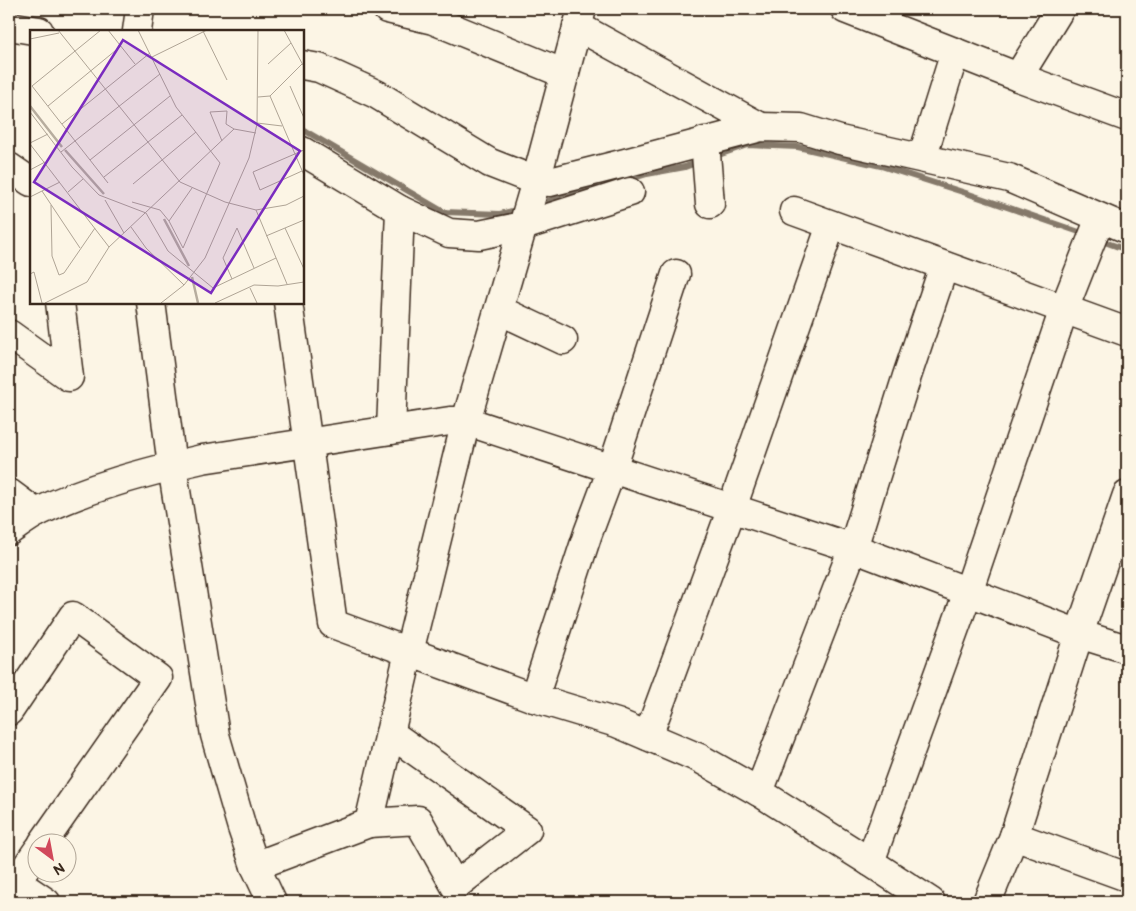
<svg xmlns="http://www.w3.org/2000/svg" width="1136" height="911" font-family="'Balsamiq Sans',sans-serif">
<rect width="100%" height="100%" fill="#fcf5e5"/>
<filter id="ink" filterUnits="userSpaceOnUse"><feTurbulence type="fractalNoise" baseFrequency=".02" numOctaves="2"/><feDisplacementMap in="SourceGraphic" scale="10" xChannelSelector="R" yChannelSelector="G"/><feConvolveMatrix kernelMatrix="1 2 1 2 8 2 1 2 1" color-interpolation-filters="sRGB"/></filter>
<g filter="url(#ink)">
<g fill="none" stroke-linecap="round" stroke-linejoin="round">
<!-- stream -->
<g stroke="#85796b" stroke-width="6">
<path d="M302 129 444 212 500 214 520 209"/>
<path d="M713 157 747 145 798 147 881 166 969 194 1088 235"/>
<path d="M624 181 647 174 685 167 701 161"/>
<path d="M537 204 595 189"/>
<path d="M1099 240 1127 250"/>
</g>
<defs>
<g id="minor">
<path d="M387 9 433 20 565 74"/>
<path d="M845 9 1018 77 1127 117"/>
<path d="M9 26 39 31"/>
<path d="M577 26 761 127"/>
<path d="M137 31 140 9"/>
<path d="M302 65 319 68 376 94 490 163 536 181 550 182 625 163 761 127 801 128 840 140 1009 178 1127 229"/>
<path d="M1018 77 1060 9"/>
<path d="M705 141 710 204"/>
<path d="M302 151 400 210 391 430"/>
<path d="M922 158 955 52"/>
<path d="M9 167 31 182"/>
<path d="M400 210 449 233 479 235 523 226 630 192"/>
<path d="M794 211 1127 332"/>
<path d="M151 302 172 466 215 735 242 828 255 866 272 902"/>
<path d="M288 302 333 624 534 698 617 723 699 758 759 792 870 862 931 902"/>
<path d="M499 310 563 340"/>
<path d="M9 334 69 377 60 302"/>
<path d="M9 493 36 513"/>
<path d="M9 531C18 525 28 517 38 512 89 487 146 472 202 459L450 421H466L853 548 1079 634 1127 649"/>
<path d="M534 698 588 533 612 469 676 274"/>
<path d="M9 711 73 616 158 678 42 844"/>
<path d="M648 736 732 508 831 225"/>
<path d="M759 792 853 548 907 376 944 266"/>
<path d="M369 823 418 820 455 886 527 830 390 733"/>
<path d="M1014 836 1127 877"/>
<path d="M870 862 968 592 1064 309 1100 218"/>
<path d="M255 866 369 823 409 652 466 421 536 181 582 9"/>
<path d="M9 877 46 902"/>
<path d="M9 892 38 850"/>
<path d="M987 902 1014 836 1079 634 1127 495"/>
</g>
</defs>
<!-- minor casing -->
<use href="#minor" stroke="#3b2a1e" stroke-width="31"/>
<!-- minor -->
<use href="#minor" stroke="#fcf5e5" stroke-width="28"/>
</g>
</g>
<!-- overview -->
<g transform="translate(30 30)">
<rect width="274" height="274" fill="#fcf5e5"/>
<path fill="none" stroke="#b7ad9e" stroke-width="2.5" d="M0 76 32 117M35 120 74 164M134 189 159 236M162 247 168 273"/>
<path fill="none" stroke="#afa495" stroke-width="1" d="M28 0 150 152 195 172 226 180 256 175 274 166M71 0 2 56 78 153M78 0 105 34M108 0 146 77 190 133 153 218 139 191 162 158M254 0 273 35M173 1 197 50M0 9 29 3M122 27 177 0M238 34 261 13M260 56 274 88M240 66 274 145M228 67 240 66 272 34M18 76 91 16M0 82 42 137 69 165 116 183 138 221 183 258 246 228M227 93 252 96M32 94 120 23M192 111 180 82 197 81 196 94 204 99M0 113 18 104M0 114 79 217M31 122 130 44M60 130 140 66M0 140 15 132M272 141 230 160 223 142 274 120M74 147 152 85M103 154 166 102M12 161 50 218M38 162 53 149M0 167 30 152M75 170 94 203M102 172 130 180 139 191M21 175 22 226 29 245 34 243 65 198M226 180 257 254M101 197 116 218 154 255M255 198 274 239M236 206 274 190M0 244 4 242 12 273M202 249 193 228 207 198 224 238M220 258 227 273M15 273 57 252 79 217 204 99 226 103M131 273 154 255 175 228 219 128 227 94 228 0M185 273 224 255 248 256 274 252"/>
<path fill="#7b2cbf" fill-opacity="0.15" stroke="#7b2cbf" stroke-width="2.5" d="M93 10 270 121 181 263 4 152Z"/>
<rect width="274" height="274" fill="none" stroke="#3b2a1e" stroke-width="2.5"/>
</g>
<!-- margin -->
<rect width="1136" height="911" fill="none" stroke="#fcf5e5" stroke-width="30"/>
<rect x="15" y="15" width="1106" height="881" fill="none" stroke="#3b2a1e" stroke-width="2" filter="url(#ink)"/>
<!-- north arrow -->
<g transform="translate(52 858) rotate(148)"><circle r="24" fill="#fcf5e5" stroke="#afa495"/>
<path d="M0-4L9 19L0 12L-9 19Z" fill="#d1495b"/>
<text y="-8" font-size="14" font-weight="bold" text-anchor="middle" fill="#3b2a1e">N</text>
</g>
</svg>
